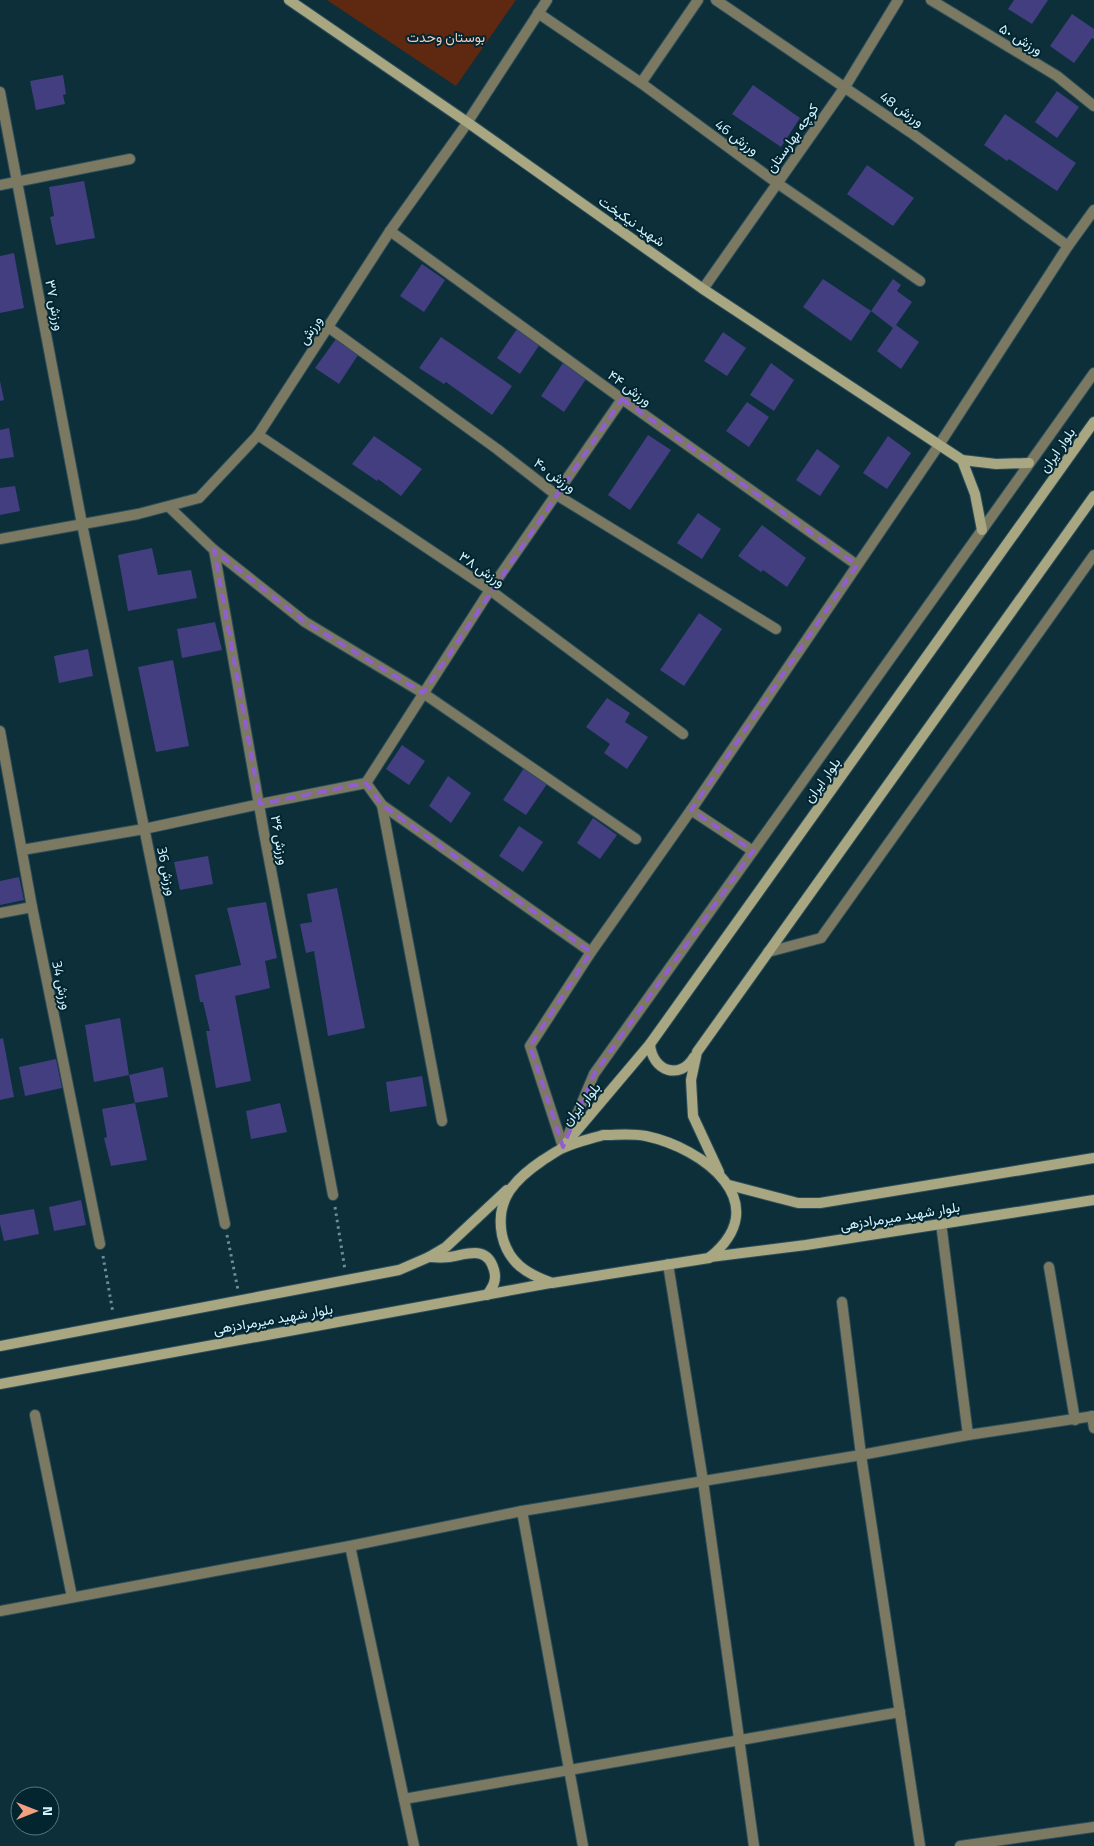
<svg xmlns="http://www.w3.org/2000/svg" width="1094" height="1846" font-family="'Titillium Web',Vazirmatn,sans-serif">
<rect width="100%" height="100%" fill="#0c2f3a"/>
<!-- green -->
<path fill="#5e2910" d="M327 0H516L456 86Z"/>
<!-- building -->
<g fill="#423e80">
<path d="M1014 0H1048L1032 24 1008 9Z"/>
<path d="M1072 14 1094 29V39L1092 38 1074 63 1050 46Z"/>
<path d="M63 75 66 94 63 95 65 104 36 110 30 81Z"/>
<path d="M753 85 800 118 781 147 732 114Z"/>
<path d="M1057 91 1079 107 1057 138 1035 122Z"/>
<path d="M1005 114 1076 163 1057 191 1009 159 1007 161 984 145Z"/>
<path d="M867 165 914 198 893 226 847 194Z"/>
<path d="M84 181 95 238 56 245 50 217 54 216 49 187Z"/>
<path d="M14 253 24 308 0 313V256Z"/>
<path d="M422 264 445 280 424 312 400 296Z"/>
<path d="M823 279 871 311 893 279 901 285 897 291 912 302 896 325 919 342 901 369 877 351 893 328 871 311 851 341 803 307Z"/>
<path d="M517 329 540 344 520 374 497 358Z"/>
<path d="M723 332 746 348 727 376 704 361Z"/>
<path d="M441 337 512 386 492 415 446 382 444 384 419 368Z"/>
<path d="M336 339 358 355 339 384 315 368Z"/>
<path d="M563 363 586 379 564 412 541 396Z"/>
<path d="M771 363 794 380 774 411 750 395Z"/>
<path d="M0 381 4 400 0 401Z"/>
<path d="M747 402 769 417 749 447 726 431Z"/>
<path d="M9 428 14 457 0 459V430Z"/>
<path d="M648 435 671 450 630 510 608 495Z"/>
<path d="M374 436 422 469 401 496 378 479 377 481 352 464Z"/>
<path d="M888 436 911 453 887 489 863 473Z"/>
<path d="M817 449 840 466 820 496 796 480Z"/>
<path d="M15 486 20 511 0 515V488Z"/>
<path d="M698 513 721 529 702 559 677 543Z"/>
<path d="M762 525 806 558 787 587 763 570 761 572 738 556Z"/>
<path d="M152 548 158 575 191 570 197 598 128 611 118 555Z"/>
<path d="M699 613 722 629 684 686 660 670Z"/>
<path d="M215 622 222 650 182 658 177 629Z"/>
<path d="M88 649 93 676 59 683 54 656Z"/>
<path d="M173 660 189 746 156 752 138 667Z"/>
<path d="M607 698 630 713 625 722 648 737 627 769 604 753 610 744 586 727Z"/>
<path d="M402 745 425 761 409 785 386 769Z"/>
<path d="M524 768 547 784 526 815 503 800Z"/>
<path d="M448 776 471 793 451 823 429 806Z"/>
<path d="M593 818 617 835 600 859 577 843Z"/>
<path d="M519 826 543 842 523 872 499 856Z"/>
<path d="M208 856 213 884 180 890 174 862Z"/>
<path d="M19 877 24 900 0 905V881Z"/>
<path d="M337 888 365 1028 328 1036 314 951 306 953 300 924 312 922 307 894Z"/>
<path d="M266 902 277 958 265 961 270 988 235 996 251 1081 216 1088 206 1031H210L203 1002H200L195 975 241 965 227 908Z"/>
<path d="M120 1018 129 1075 94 1082 85 1025Z"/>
<path d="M3 1038 14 1097 0 1100V1039Z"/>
<path d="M56 1059 62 1088 25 1096 19 1067Z"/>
<path d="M163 1067 168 1097 135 1103 129 1075Z"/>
<path d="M422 1076 427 1106 390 1112 386 1082Z"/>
<path d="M135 1103 147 1160 111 1166 104 1138 107 1137 102 1109Z"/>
<path d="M280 1103 287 1132 251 1139 246 1111Z"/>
<path d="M81 1200 86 1225 54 1231 49 1207Z"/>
<path d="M34 1209 39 1234 4 1241 0 1224V1215Z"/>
</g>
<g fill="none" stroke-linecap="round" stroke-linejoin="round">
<defs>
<g id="street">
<path d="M716 0 910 132 1068 246"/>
<path d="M931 0 1057 76 1094 106"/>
<path d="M538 13 641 83 777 183 920 281"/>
<path d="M641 83 698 0"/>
<path d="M0 92 82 524 225 1224"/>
<path d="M0 185 130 159"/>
<path d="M390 231 622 399 857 565"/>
<path d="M703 289 845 87 898 0"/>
<path d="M328 327 497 449 555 494 776 629"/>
<path d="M258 435 490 590 683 734"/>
<path d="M169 507 214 550 264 833 333 1195"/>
<path d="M0 539 138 514 199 498 258 435 390 231 463 129 547 0"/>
<path d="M214 550 305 622 423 693 636 839"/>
<path d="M0 731 32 907 100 1244"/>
<path d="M366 783 382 805 591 952"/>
<path d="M382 805 442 1121"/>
<path d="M691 810 753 851"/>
<path d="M22 850 144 829 260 804 366 783 490 590 622 399"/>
<path d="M0 913 32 907"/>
<path d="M768 952 821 938 1094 555"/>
<path d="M565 1143 594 1074 1094 373"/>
<path d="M563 1147 530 1046 591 952 691 810 939 445 1068 246 1094 210"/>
<path d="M941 1223 968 1435"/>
<path d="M668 1264 703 1481 754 1846"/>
<path d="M1049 1267 1075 1420"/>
<path d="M842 1302 861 1455 920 1846"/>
<path d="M35 1415 72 1597"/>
<path d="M1092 1416 1094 1428"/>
<path d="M522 1511 583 1846"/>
<path d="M350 1546 414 1846"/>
<path d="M0 1611 350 1546 522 1511 861 1455 968 1435 1094 1416"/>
<path d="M404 1799 900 1712"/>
<path d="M960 1846 1094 1827"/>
</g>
<g id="secondary">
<path d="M289 0 467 122 703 289 962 460 996 464 1029 463"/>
<path d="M962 460 975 494 982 530"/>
<path d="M650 1044C652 1071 680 1081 694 1057"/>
<path d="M603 1135C617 1135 632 1133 646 1136 703 1148 777 1203 709 1258L552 1283C527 1274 508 1263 502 1235 495 1199 515 1179 543 1160 550 1156 556 1151 563 1148 575 1142 590 1139 603 1135Z"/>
<path d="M563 1147 650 1044 1094 422"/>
<path d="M719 1172 693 1116 691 1080 697 1052 1094 496"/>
<path d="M729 1185 798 1203H820L1094 1158"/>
<path d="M429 1257C435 1257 442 1258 449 1257 466 1255 487 1244 494 1270 497 1280 493 1287 487 1295"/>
<path d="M710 1257 806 1245 1094 1200"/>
<path d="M0 1346 399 1270 429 1257 446 1247 507 1190"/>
<path d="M0 1384 550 1283"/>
</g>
</defs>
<!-- street casing -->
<use href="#street" stroke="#2c4e5a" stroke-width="12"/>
<!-- secondary casing -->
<use href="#secondary" stroke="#2c4e5a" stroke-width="12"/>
<!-- path -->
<g stroke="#6c8e99" stroke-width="3" stroke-dasharray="2.5 4" stroke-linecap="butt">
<path d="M335 1207 345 1270"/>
<path d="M227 1235 238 1290"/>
<path d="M103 1256 113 1313"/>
</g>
<!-- street -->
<use href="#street" stroke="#7b7962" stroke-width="10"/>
<!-- secondary -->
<use href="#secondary" stroke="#a9a682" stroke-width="10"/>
</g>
<!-- marked area -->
<path fill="none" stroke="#915ecf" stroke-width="4" stroke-dasharray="10 6" stroke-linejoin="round" d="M622 399 857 565 691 810 753 851 594 1074 563 1147 530 1046 591 952 382 805 366 783 260 804 214 550 305 622 423 693Z"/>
<g text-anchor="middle" stroke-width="4" stroke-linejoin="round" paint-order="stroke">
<!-- park labels -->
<g font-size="14" fill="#f5c9b8" stroke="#022530">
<text x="446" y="42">بوستان وحدت</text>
</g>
<!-- street labels -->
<g font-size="14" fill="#d3f3ff" stroke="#022530">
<text transform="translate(1021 39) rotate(31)" y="5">ورزش ۵٠</text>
<text transform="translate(902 109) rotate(35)" y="5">ورزش 48</text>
<text transform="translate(737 137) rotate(36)" y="5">ورزش 46</text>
<text transform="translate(792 138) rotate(-55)" y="5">کوچه بهارستان</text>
<text transform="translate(632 221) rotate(35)" y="5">شهید نیکبخت</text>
<text transform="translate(55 305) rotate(79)" y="5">ورزش ۳۷</text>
<text transform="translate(310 330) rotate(-57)" y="5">ورزش</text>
<text transform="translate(630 388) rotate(36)" y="5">ورزش ۴۴</text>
<text transform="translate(1057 450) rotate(-55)" y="5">بلوار ایران</text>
<text transform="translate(555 475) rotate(36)" y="5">ورزش ۴۰</text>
<text transform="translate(482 569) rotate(34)" y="5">ورزش ۳۸</text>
<text transform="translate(822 780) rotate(-54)" y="5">بلوار ایران</text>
<text transform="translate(280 840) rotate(80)" y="5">ورزش ۳۶</text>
<text transform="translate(167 871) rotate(78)" y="5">ورزش 36</text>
<text transform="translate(62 985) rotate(78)" y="5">ورزش 34</text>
<text transform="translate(581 1104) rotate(-50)" y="5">بلوار ایران</text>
<text transform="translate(900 1216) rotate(-9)" y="5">بلوار شهید میرمرادزهی</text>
<text transform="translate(273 1319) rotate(-10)" y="5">بلوار شهید میرمرادزهی</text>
</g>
</g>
<!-- north arrow -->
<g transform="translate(35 1811) rotate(90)"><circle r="24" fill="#022530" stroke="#567783"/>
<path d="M0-4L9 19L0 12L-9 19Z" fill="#f2a07f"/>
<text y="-8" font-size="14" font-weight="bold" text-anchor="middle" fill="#d3f3ff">N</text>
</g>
</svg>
